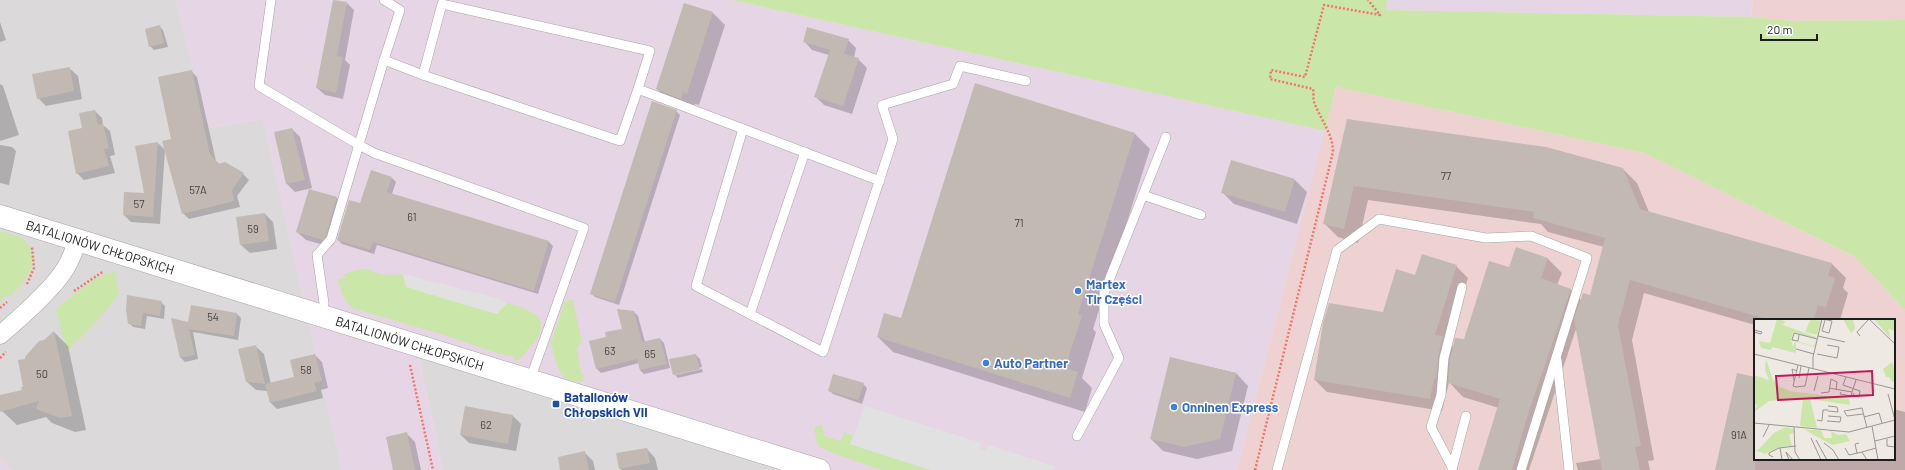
<svg xmlns="http://www.w3.org/2000/svg" width="1905" height="470" font-family="Barlow,sans-serif">
<rect width="100%" height="100%" fill="#eee9e2"/>
<!-- residential -->
<g fill="#dbd9da">
<path d="M0 0H176L208 128 263 119 342 470H11L0 458Z"/>
<path d="M416 344 819 470H443Z"/>
</g>
<!-- commercial -->
<g fill="#eed2d2" fill-rule="evenodd">
<path d="M1753 0H1905V20L1793 21 1751 17Z"/>
<path d="M1336 87 1644 153 1855 257 1905 310V470H1237ZM1755 320H1894V459H1755Z"/>
</g>
<!-- industrial -->
<g fill="#e6d5e4">
<path d="M176 0H732L1325 131 1237 470H819L416 345 443 470H342L263 119 208 128Z"/>
<path d="M1387 0H1753L1751 17 1385 10Z"/>
<path d="M0 458 11 470H0Z"/>
</g>
<!-- grass -->
<g fill="#cae7a9">
<path d="M732 0H1387L1386 10 1751 17 1793 21 1905 20V310L1855 257 1644 153 1336 87 1325 131Z"/>
<path d="M0 231C7 234 18 235 24 240 45 259 25 282 11 296L8 295 0 302Z"/>
<path d="M362 269H369C375 275 394 276 403 274L407 287 497 314 507 303C520 307 531 310 540 319 544 334 534 343 525 353 522 357 521 359 516 361L514 360 515 357 496 353 441 334 352 308 344 299 338 280 342 278 345 279V276H341L347 273Z"/>
<path d="M115 272 119 295 87 332 67 350 56 310C73 296 93 275 115 272Z"/>
<path d="M573 300 582 343 577 347 581 374 584 375 583 382H574L563 377 562 375 564 374 563 372 561 374 558 369 552 347H550L564 303 566 301Z"/>
<path d="M822 425 824 436 841 441 844 432 853 436 850 444 930 470H881L830 452 823 448 822 449 817 444 814 429 816 426Z"/>
</g>
<!-- parking -->
<g fill="#e1e1e1">
<path d="M403 274 497 298 507 303 497 314 469 306 406 287Z"/>
<path d="M865 406 981 443 980 449 986 451 988 445 1054 466 1053 470H930L865 449 850 444Z"/>
</g>
<!-- shadow -->
<g fill="#0003">
<path d="M347 3 354 10 345 60 350 65 343 99 325 95 317 88Z"/>
<path d="M684 4 713 13 725 25 699 105 695 104 693 110 669 101 657 89Z"/>
<path d="M0 22 6 40 0 42Z"/>
<path d="M159 26 163 30 168 47 154 50 150 46Z"/>
<path d="M848 40 856 48 854 58 858 59 867 68 852 114 824 105 816 97 829 55 812 50 804 41Z"/>
<path d="M69 68 78 76 82 99 46 106 38 98Z"/>
<path d="M191 71 197 77 216 161 219 164 243 174 249 180 237 196 240 207 189 219 183 213 172 140Z"/>
<path d="M0 84 3 86 19 135 0 141Z"/>
<path d="M976 84 1135 134 1150 149 1093 329 1096 332 1082 378 1092 388 1085 412 893 352 878 337 902 319Z"/>
<path d="M95 111 102 118 103 125 110 131 115 155 110 156 115 173 84 180 77 173 83 129Z"/>
<path d="M676 111 680 115 619 305 595 297 591 293Z"/>
<path d="M1348 120 1623 169 1637 183 1649 212 1832 264 1846 278 1843 288 1848 293 1840 320H1755V325L1644 293 1632 340 1654 460 1648 461 1650 470H1578L1576 463 1601 459 1577 326 1529 470H1479L1499 408 1463 397 1449 382 1442 411 1327 392 1315 380 1384 313 1416 277 1456 266 1468 278 1448 342 1454 348 1465 340 1509 269 1548 259 1562 273 1557 285 1571 290 1581 300 1591 297 1604 247 1548 232 1541 224 1368 200 1358 243 1338 237 1324 223Z"/>
<path d="M292 129 300 137 312 188 295 192 287 184 275 133Z"/>
<path d="M158 143 165 150 160 224 131 222 124 215 145 194Z"/>
<path d="M0 145 12 147 16 151 9 185 0 183Z"/>
<path d="M1232 161 1295 180 1307 192 1297 224 1234 204 1222 192Z"/>
<path d="M392 178 396 182 392 194 549 242 553 246 538 294 377 245 374 254 342 244 338 240 361 205Z"/>
<path d="M337 198 345 206 334 244 331 247 306 240 297 232Z"/>
<path d="M265 214 273 222 277 249 250 253 241 245Z"/>
<path d="M161 302 165 306 164 319 147 316 145 329 133 327 129 323 127 310Z"/>
<path d="M634 312 638 316 645 342 660 339 664 343 670 368 644 374 640 370 639 363 601 373 597 369 607 338 623 330Z"/>
<path d="M237 314 241 318 238 340 193 332 198 359 185 362 181 358 189 323Z"/>
<path d="M54 332 68 346 86 430 75 432 52 423 46 417 17 425 2 411 0 396 23 391 27 360Z"/>
<path d="M255 346 264 354 271 384 296 378 315 355 322 362 328 388 321 390 323 398 277 409 270 402 268 391 256 390 247 382Z"/>
<path d="M696 355 700 359 702 367 675 373V375L702 369 703 372 678 378 674 374Z"/>
<path d="M1171 358 1236 373 1248 386 1232 451 1197 459 1163 451 1151 439Z"/>
<path d="M1755 378V459H1894V409L1905 412V470H1716Z"/>
<path d="M863 384 867 388 862 404 833 394 829 390Z"/>
<path d="M513 416 521 424 516 451 469 443 461 435Z"/>
<path d="M406 433 415 442 421 470H394Z"/>
<path d="M647 449 655 458 658 470H622L620 468Z"/>
<path d="M585 453 593 461 595 470H561Z"/>
</g>
<!-- building -->
<g fill="#c2b9b2">
<path d="M333 0 347 2 337 56 343 57 336 93 316 88Z"/>
<path d="M684 3 713 12 687 94 683 92 681 99 656 89Z"/>
<path d="M160 25 164 43 149 47 145 29Z"/>
<path d="M807 27 849 39 844 54 859 58 843 106 814 97 830 50 803 42Z"/>
<path d="M70 67 74 91 37 99 32 74Z"/>
<path d="M192 70 210 154 218 164 225 162 244 173 232 190 234 201 182 214 162 141 171 139 158 77Z"/>
<path d="M975 83 1135 133 1078 314 1082 316 1065 368 1078 372 1070 398 877 337 884 313 901 318Z"/>
<path d="M652 101 677 110 615 302 590 294Z"/>
<path d="M95 110 98 125 103 124 109 148 104 149 109 166 76 174 68 131 82 128 79 113Z"/>
<path d="M1347 119 1546 147 1623 168 1640 209 1832 263 1828 276 1835 278 1826 308 1818 305 1814 320H1770L1630 280 1618 325 1641 446 1635 447 1640 470H1602L1574 319 1583 293 1590 295 1605 238 1533 218 1534 212 1354 186 1344 229 1323 224Z"/>
<path d="M292 128 305 180 286 184 274 132Z"/>
<path d="M158 142 153 217 123 215 124 192 144 193 135 146Z"/>
<path d="M1231 160 1295 179 1285 212 1221 193Z"/>
<path d="M371 170 392 177 387 192 549 241 534 291 373 242 370 250 337 240 349 200 360 203Z"/>
<path d="M309 189 337 197 326 236 323 240 296 232Z"/>
<path d="M265 213 269 241 240 245 236 217Z"/>
<path d="M1516 247 1548 258 1541 278 1571 289 1528 414 1512 470H1478L1500 399 1448 383 1450 359 1455 338 1464 339 1489 261 1509 267Z"/>
<path d="M1422 254 1457 265 1435 335 1443 336 1438 357 1436 379 1434 378 1430 399 1314 380 1323 323 1329 303 1383 312 1396 269 1415 275Z"/>
<path d="M127 295 162 301 160 316 143 313 141 326 128 324 126 310Z"/>
<path d="M191 305 237 313 234 336 189 329 195 355 180 358 171 318 188 322Z"/>
<path d="M617 309 634 311 642 342 660 338 667 364 640 370 637 359 596 369 589 341 606 337 605 332 622 329Z"/>
<path d="M54 331 72 416 60 418 36 409 39 401 0 412V395L22 390 21 387H23L18 360 25 359V357L39 341 44 340Z"/>
<path d="M256 345 265 384 246 382 238 349Z"/>
<path d="M315 354 322 381 314 383 317 391 270 403 265 384 294 377 290 360Z"/>
<path d="M696 354 700 369 673 375 669 359Z"/>
<path d="M1170 357 1236 373 1220 439 1184 447 1150 439Z"/>
<path d="M1737 373 1755 377V470H1715Z"/>
<path d="M833 374 864 383 858 400 828 391Z"/>
<path d="M465 406 513 415 508 444 460 435Z"/>
<path d="M407 432 415 470H393L386 437Z"/>
<path d="M647 448 650 463 619 469 616 453Z"/>
<path d="M585 451 589 470H560L558 457Z"/>
</g>
<g fill="none" stroke-linecap="round" stroke-linejoin="round">
<defs>
<g id="service">
<path d="M271 0 259 86 359 145 374 153 584 228 530 380"/>
<path d="M384 60 400 10 384 0"/>
<path d="M638 89 650 51 442 4 423 75 620 141 638 89 880 181"/>
<path d="M743 129 696 286 823 352 893 139 882 105 953 84 960 66 1026 81"/>
<path d="M1143 195 1201 215"/>
<path d="M750 314 805 152"/>
<path d="M322 316 324 303 317 255 331 239 384 60 423 75"/>
<path d="M1557 360 1569 470"/>
<path d="M1077 436 1119 358 1104 324V293L1166 137"/>
<path d="M1452 467 1431 427 1441 395 1444 358 1462 287"/>
<path d="M1452 469 1466 416"/>
<path d="M1277 470 1337 250 1379 219 1486 238 1531 236 1587 258 1521 470"/>
</g>
<path id="minor" d="M0 335C20 318 52 290 65 269 71 260 74 250 78 240"/>
<g id="tertiary">
<path id="s1" d="M0 216 819 470"/>
</g>
</defs>
<!-- service casing -->
<use href="#service" stroke="#a4a4a4" stroke-width="10"/>
<!-- minor casing -->
<use href="#minor" stroke="#a4a4a4" stroke-width="19"/>
<!-- tertiary casing -->
<use href="#tertiary" stroke="#a4a4a4" stroke-width="23"/>
<!-- path -->
<g stroke="#f5736c" stroke-width="2.5" stroke-dasharray="2 2" stroke-linecap="butt">
<path d="M27 284 34 268 32 247"/>
<path d="M74 291 104 271"/>
<path d="M0 308 7 302"/>
<path d="M0 358 6 352"/>
<path d="M410 365 433 470"/>
<path d="M1255 470 1333 152C1333 133 1320 119 1314 102 1313 98 1314 93 1313 89L1270 79 1271 70 1305 77 1324 5 1380 15 1368 0"/>
</g>
<!-- service -->
<use href="#service" stroke="#fff" stroke-width="9"/>
<!-- minor -->
<use href="#minor" stroke="#fff" stroke-width="18"/>
<!-- tertiary -->
<use href="#tertiary" stroke="#fff" stroke-width="22"/>
</g>
<!-- markers -->
<g fill="#3f7fe0" stroke="#fff" stroke-width="1.5">
<circle cx="1078" cy="291" r="4"/>
<circle cx="986" cy="363" r="4"/>
<circle cx="1174" cy="407" r="4"/>
</g>
<rect fill="#1a4fb4" stroke="#fff" stroke-width="1.5" x="552" y="400" width="8" height="8" rx="2"/>
<g text-anchor="middle" stroke-width="3" stroke-linejoin="round" paint-order="stroke">
<!-- number labels -->
<g font-size="11" fill="#464442">
<text x="1446" y="180">77</text>
<text x="198" y="194">57A</text>
<text x="139" y="208">57</text>
<text x="412" y="221">61</text>
<text x="1019" y="227">71</text>
<text x="253" y="233">59</text>
<text x="213" y="321">54</text>
<text x="610" y="355">63</text>
<text x="650" y="358">65</text>
<text x="306" y="374">58</text>
<text x="42" y="378">50</text>
<text x="486" y="429">62</text>
<text x="1739" y="439">91A</text>
</g>
<!-- street labels -->
<g font-size="13" fill="#1d1d1d" stroke="#fff">
<text dy="5" stroke="none"><textPath href="#s1" startOffset="105">BATALIONÓW CHŁOPSKICH</textPath></text>
<text dy="5" stroke="none"><textPath href="#s1" startOffset="429">BATALIONÓW CHŁOPSKICH</textPath></text>
</g>
<!-- shop labels -->
<g font-size="13" font-weight="bold" fill="#366cbe" stroke="#fff" text-anchor="start">
<text x="1086" y="289">Martex<tspan x="1086" dy="15">Tir Części</tspan></text>
<text x="994" y="368">Auto Partner</text>
<text x="1182" y="412">Onninen Express</text>
</g>
<!-- transit labels -->
<g font-size="13" font-weight="bold" fill="#164399" stroke="#fff" text-anchor="start">
<text x="564" y="402">Batalionów<tspan x="564" dy="15">Chłopskich VII</tspan></text>
</g>
</g>
<!-- overview -->
<g transform="translate(1754 319)">
<rect width="141" height="141" fill="#eee9e2"/>
<path d="M23 0 31 2 30 5H27L29 6 62 18V20L39 13 37 20 59 27 62 21 60 28 37 21 39 27 41 23H42V34L18 28 17 31 7 29 5 22 16 24ZM57 0 67 2 63 16 51 13ZM89 0H99L101 10 97 14ZM120 0H141V12L134 10 137 20ZM12 40 19 61 26 68 36 72 95 80 96 86 56 80 63 109 46 107 49 79 15 82 0 93 3 87 0 83V56L15 61 11 51ZM138 43 141 52V62L138 63 135 58H132L129 50ZM32 108 39 110 40 113 35 116 38 127 26 128 11 135 0 131H4L20 114ZM51 111H67L70 119H78L77 112 84 116 92 115 96 122 78 126Z" fill="#cae7a9"/>
<path fill="none" stroke="#9a9793" stroke-width="1" d="M69 0 78 2 75 14 68 12 71 1M115 0 141 25M0 11 8 13 7 15 0 13M45 16 44 22 38 21 40 14 63 20M64 17 91 23M106 17 103 13 115 0M42 30 60 35M0 35 141 70M63 35 83 39 85 28 73 26M44 46 39 67 42 68 51 67 55 49M59 50V38L68 0M92 58 89 66 106 72 105 78 99 76 100 74M45 59 47 47M40 61 38 50 43 52M75 69 98 73 97 77 86 75 87 73M60 72 64 57M98 73 102 61M67 74 75 73 77 60 83 63 82 71M134 75 141 101M74 92 84 93 83 88 74 87M109 95 93 97 90 92 108 89 113 109M110 98 125 94 128 104M63 101 68 102 69 91H74M73 102 86 103 87 98 74 97M0 104 95 113 141 101M118 107 124 141M40 108 41 133 46 141M9 118 15 106M57 119 67 141M133 120V127L141 128M62 121 73 141M121 122 141 117M70 124 79 131 85 141M26 129 28 141M91 129 95 136 108 133M103 134 101 125 105 124M19 138 15 136V134L25 129 42 127M35 141 32 133 39 141M113 141 108 133 122 129"/>
<path fill="#c2185b" fill-opacity="0.15" stroke="#c2185b" stroke-width="2" d="M118 52 119 76 24 81 22 57Z"/>
<rect width="141" height="141" fill="none" stroke="#1d1d1d" stroke-width="2"/>
</g>
<!-- scale -->
<path d="M1761 34v6h56v-6" fill="none" stroke="#1d1d1d" stroke-width="2"/>
<text x="1767" y="34" font-size="12" fill="#1d1d1d" stroke="#ffffff" stroke-width="3" paint-order="stroke">20 m</text>
</svg>
